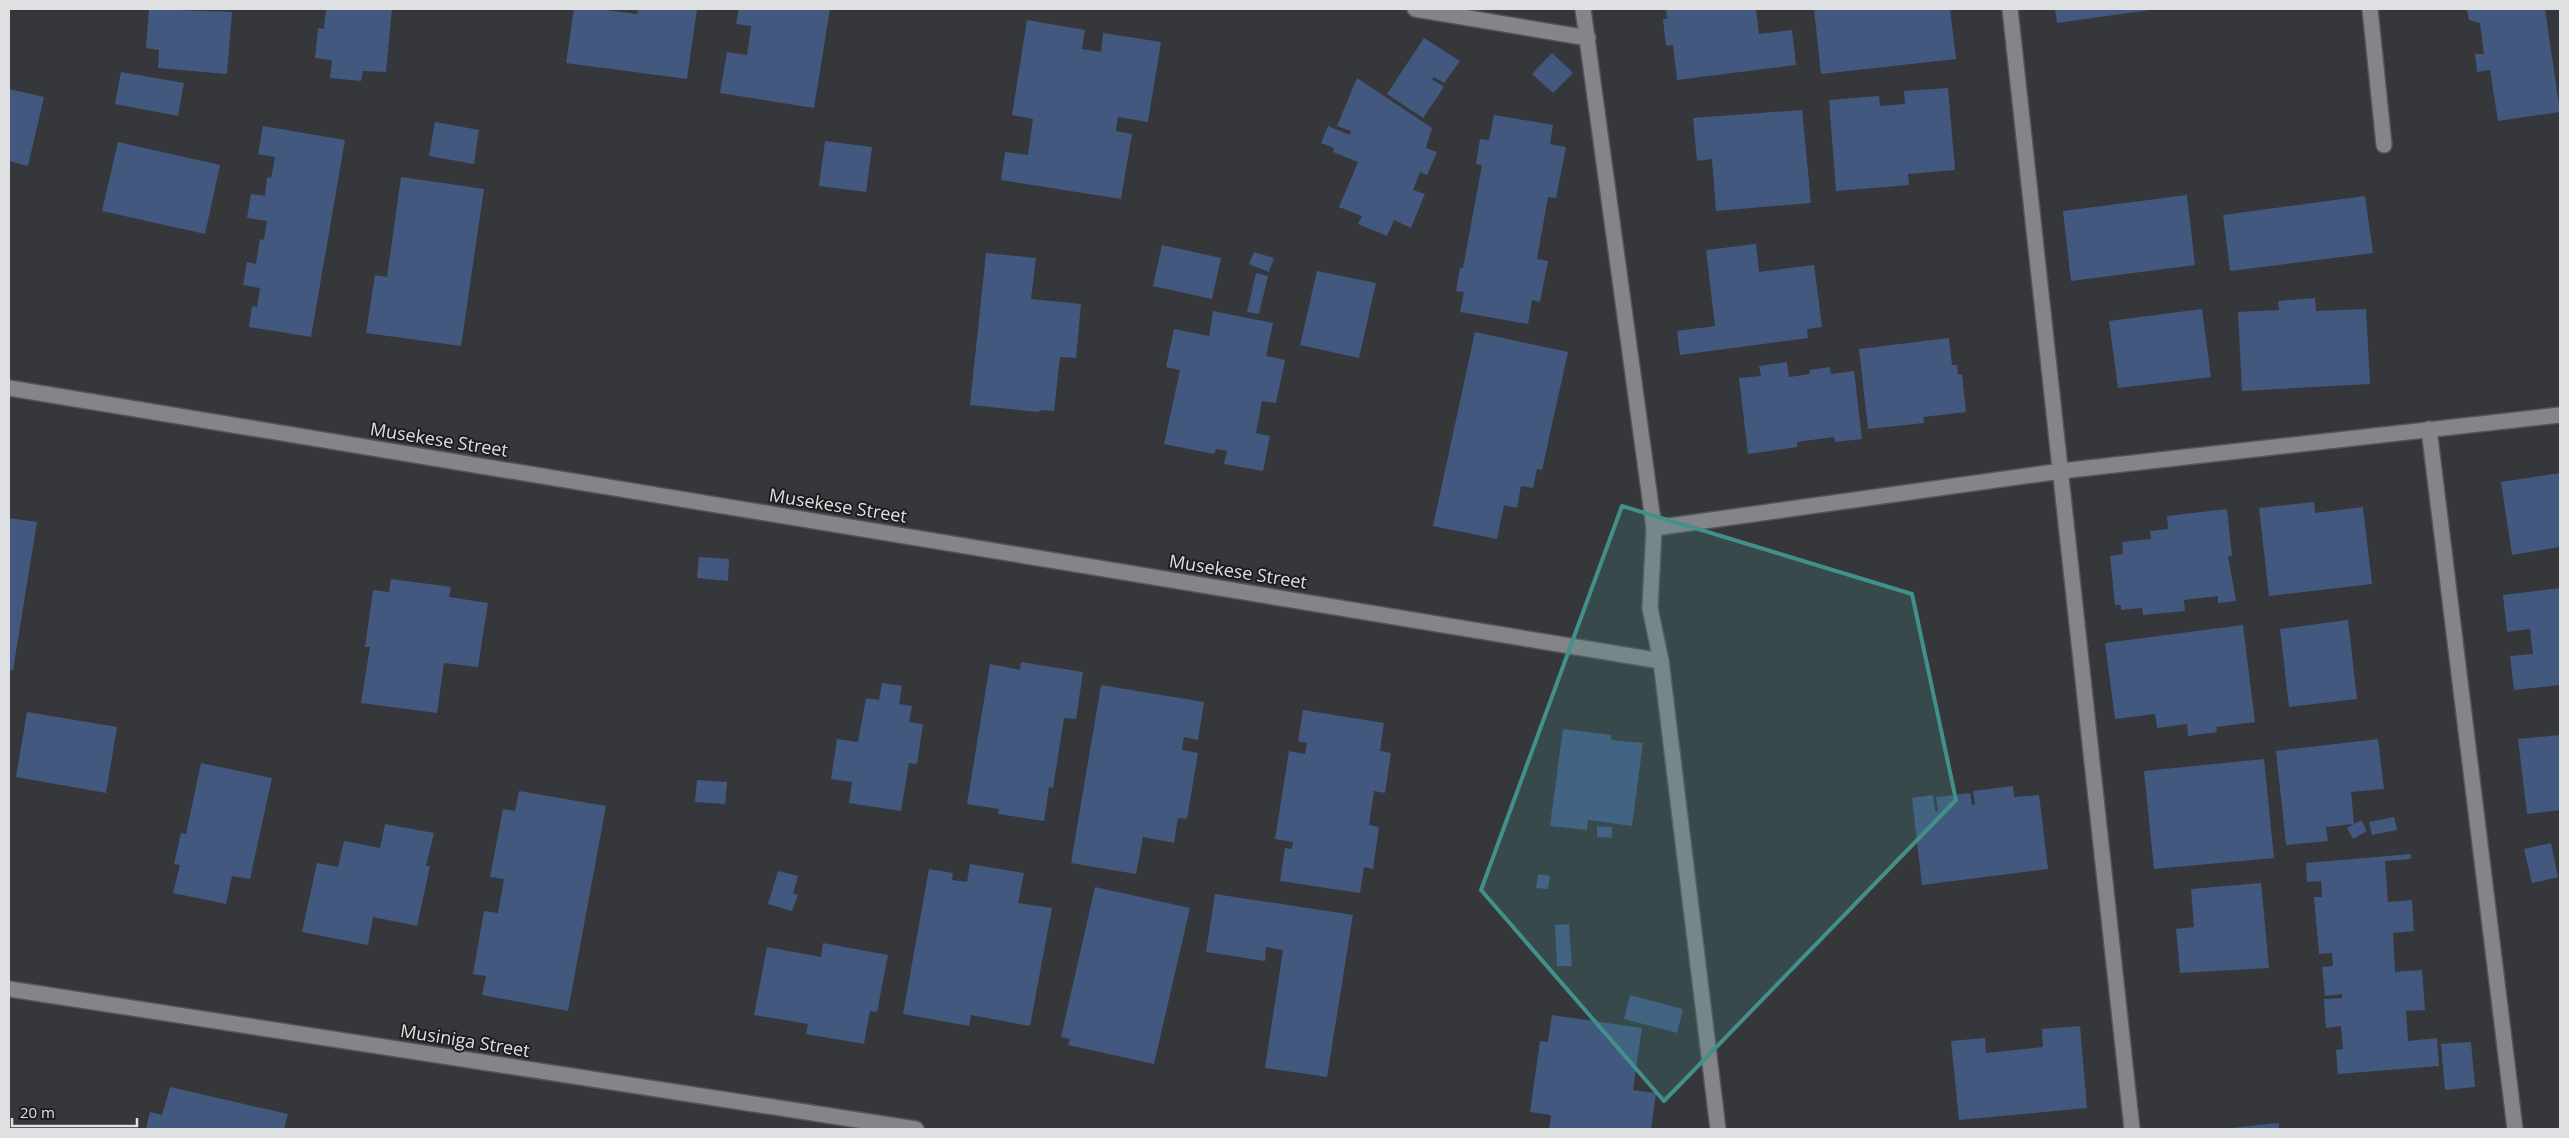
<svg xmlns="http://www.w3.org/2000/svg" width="2569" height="1138" font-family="'Open Sans',sans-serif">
<rect width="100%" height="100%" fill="#35373a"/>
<!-- building -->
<g fill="#43587f">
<path d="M149 9 232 12 227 74 158 68 159 50 146 48Z"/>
<path d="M326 9H392L386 72 363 71 361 81 330 78 332 60 315 58 318 28 324 29Z"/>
<path d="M574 9H598L637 14 638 9H697L687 79 566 63Z"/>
<path d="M739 9H830L814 108 720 93 727 52 747 55 751 26 736 24Z"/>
<path d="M1666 9H1756L1759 34 1792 30 1796 65 1677 80 1673 45 1666 46 1663 19H1667Z"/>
<path d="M1814 9H1950L1956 59 1821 74Z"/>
<path d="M2055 9H2150V10L2057 23Z"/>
<path d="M2467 9H2545L2560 112 2498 121 2490 70 2477 72 2475 54H2484L2480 23 2469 20Z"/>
<path d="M1027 20 1085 30 1082 49 1101 52 1103 33 1161 42 1148 122 1118 117 1116 131 1132 134 1121 199 1001 180 1005 152 1028 155 1033 119 1012 115Z"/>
<path d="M1424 38 1460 61 1444 83 1434 77 1432 79 1444 87 1423 118 1387 94Z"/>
<path d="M1552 53 1573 73 1553 93 1532 74Z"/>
<path d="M121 72 184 83 178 116 115 104Z"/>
<path d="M1357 78 1432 128 1426 148 1437 152 1427 175 1420 172 1413 190 1425 194 1411 228 1394 220 1387 236 1358 224 1362 216 1339 207 1358 162 1333 152 1334 148 1321 143 1328 126 1350 135 1351 131 1337 126Z"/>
<path d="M1948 88 1955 170 1908 174 1909 185 1836 191 1829 100 1879 96 1880 106 1905 104 1904 91Z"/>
<path d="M9 89 44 97 28 166 9 161Z"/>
<path d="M1802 110 1811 203 1716 211 1712 159 1697 161 1693 118Z"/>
<path d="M1494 115 1553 125 1550 144 1566 147 1556 198 1548 197 1537 259 1548 261 1540 302 1532 300 1528 324 1460 312 1464 292 1456 291 1460 268H1463L1482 165 1476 164 1480 139 1489 140Z"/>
<path d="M435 122 479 130 474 164 429 156Z"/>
<path d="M263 126 345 140 311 337 249 327 252 306 257 307 260 288 243 285 247 262 256 264 260 239 264 240 267 221 247 218 251 194 265 196 267 177 271 178 275 157 258 154Z"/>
<path d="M825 141 872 147 866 192 819 186Z"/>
<path d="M118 142 220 165 205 234 102 211Z"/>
<path d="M401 177 484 189 461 346 366 333 375 275 387 277Z"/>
<path d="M2187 195 2195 265 2071 281 2063 211Z"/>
<path d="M2365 196 2373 253 2230 271 2223 215Z"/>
<path d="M1756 244 1759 272 1814 265 1822 327 1807 329 1808 338 1680 355 1677 331 1715 326 1706 250Z"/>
<path d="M1162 245 1221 258 1212 299 1153 286Z"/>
<path d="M1254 252 1274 258 1269 272 1249 264Z"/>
<path d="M986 253 1036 258 1031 299 1081 304 1076 358 1060 357 1054 411 1040 410 1039 412 970 405Z"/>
<path d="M1317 271 1376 283 1359 358 1300 345Z"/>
<path d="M1256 273 1268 276 1259 314 1247 312Z"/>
<path d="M2315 298 2316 311 2366 309 2370 384 2242 391 2238 312 2279 310 2278 301Z"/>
<path d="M2202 309 2211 377 2118 388 2109 321Z"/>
<path d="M1213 311 1273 323 1266 356 1285 360 1276 403 1262 401 1256 433 1270 436 1263 471 1224 464 1227 451 1216 449 1214 454 1164 444 1180 370 1166 367 1174 329 1209 336Z"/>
<path d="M1475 332 1568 352 1542 470 1537 469 1533 488 1521 486 1517 508 1504 505 1497 539 1433 526Z"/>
<path d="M1949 338 1952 365H1957L1958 375 1962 374 1966 412 1923 417 1924 423 1868 429 1859 349Z"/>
<path d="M1787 362 1789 377 1810 374 1809 370 1830 367 1831 374 1854 371 1862 439 1835 442 1834 437 1797 442V447L1748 454 1739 378 1761 376 1759 366Z"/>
<path d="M2560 473V547L2512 555 2501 482Z"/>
<path d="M2314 502 2315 513 2363 507 2372 584 2269 596 2259 508Z"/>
<path d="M2227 509 2232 556H2228L2236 601 2218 603V596L2184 600 2185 611 2143 615 2142 608 2121 610V605H2115L2110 556 2123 554 2122 542 2151 539 2150 531 2168 529 2167 516Z"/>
<path d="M9 518 37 522 13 670H9Z"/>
<path d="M699 557 729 559 728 581 697 578Z"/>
<path d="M391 579 451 587 449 597 488 603 478 667 444 663 437 713 361 703 370 647H365L373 590 389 592Z"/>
<path d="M2560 588V685L2514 690 2510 656 2533 654 2530 629 2507 632 2503 595Z"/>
<path d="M2348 620 2357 699 2289 707 2280 629Z"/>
<path d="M2243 625 2255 722 2216 727 2217 732 2188 736 2187 724 2157 728 2155 714 2115 719 2105 643Z"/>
<path d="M1021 662 1083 672 1076 719 1064 718 1053 788 1049 787 1044 821 998 814 999 809 967 804 990 664 1020 670Z"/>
<path d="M882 683 902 686 899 704 912 706 909 722 923 724 917 764 909 763 901 811 849 803 852 782 831 779 837 739 858 742 866 698 879 700Z"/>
<path d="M1101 685 1204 702 1198 740 1184 737 1182 750 1198 753 1187 819 1178 818 1174 843 1143 837 1136 874 1071 863Z"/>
<path d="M1303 710 1384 723 1380 751 1391 753 1385 793 1374 791 1369 825 1379 827 1373 869 1364 867 1360 893 1280 881 1285 848 1292 849 1293 842 1275 839 1289 751 1305 754 1307 743 1298 741Z"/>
<path d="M27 712 117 727 106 793 16 777Z"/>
<path d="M1563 729 1611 735V740L1643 743 1632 826 1588 820 1587 830 1550 826Z"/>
<path d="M2560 735V810L2527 814 2518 739Z"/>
<path d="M2378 739 2384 789 2351 792 2354 824 2326 827 2328 841 2286 845 2276 751Z"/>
<path d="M2264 759 2274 858 2154 869 2144 771Z"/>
<path d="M201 763 272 778 250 879 232 876 226 904 173 893 180 865 174 864 181 833 186 834Z"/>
<path d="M697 780 727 782 725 804 695 802Z"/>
<path d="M2013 786 2014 797 2039 795 2048 869 1922 885 1912 798 1933 795 1935 811H1938L1936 797 1970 793 1972 805 1975 804 1973 791Z"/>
<path d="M519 791 606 806 568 1011 482 995 486 976 473 974 484 911 498 913 504 879 490 877 503 809 515 811Z"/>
<path d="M2394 817 2397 830 2372 835 2369 822Z"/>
<path d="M2361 820 2367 831 2353 839 2347 828Z"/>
<path d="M385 824 434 833 426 866H430L417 926 373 917 368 945 302 932 317 863 338 867 344 841 380 848Z"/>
<path d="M1597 826 1612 827V838L1597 837Z"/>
<path d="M2551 843 2558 877 2532 883 2524 849Z"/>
<path d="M2411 854V859L2385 861 2388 902 2412 900 2414 931 2393 933 2395 972 2422 970 2425 1010 2406 1011 2408 1041 2437 1038 2439 1066 2338 1074 2336 1050 2343 1049 2341 1026 2326 1028 2324 999 2342 998V994L2325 996 2322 967 2333 966 2332 953 2319 954 2314 897H2322L2321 881 2307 882 2306 863Z"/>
<path d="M970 864 1024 873 1018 903 1052 908 1030 1026 971 1015 969 1026 903 1014 929 869 953 873 952 880 967 882Z"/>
<path d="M778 871 798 876 793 893 798 895 792 911 768 904Z"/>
<path d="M1538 874 1550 876 1548 889 1536 888Z"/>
<path d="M2261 883 2269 968 2180 973 2176 929 2194 927 2191 889Z"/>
<path d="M1095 887 1190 908 1154 1064 1068 1045 1070 1039 1061 1037Z"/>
<path d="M1215 894 1353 915 1327 1077 1265 1068 1283 950 1266 947 1265 961 1206 952Z"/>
<path d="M1569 924 1572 966H1557L1555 925Z"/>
<path d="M823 943 888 955 877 1012 870 1011 864 1044 806 1034 808 1024 754 1015 767 947 821 957Z"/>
<path d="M1630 995 1683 1009 1677 1033 1624 1019Z"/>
<path d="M1552 1015 1642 1028 1633 1090 1656 1093 1651 1129H1549L1551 1115 1530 1112 1540 1041 1548 1042Z"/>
<path d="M2080 1026 2087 1108 1959 1120 1951 1041 1985 1038 1986 1053 2043 1047 2042 1029Z"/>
<path d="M2471 1042 2475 1087 2445 1090 2441 1044Z"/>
<path d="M170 1087 288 1114 284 1129H146L150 1112 162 1115Z"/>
<path d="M2279 1123V1129H2232V1128Z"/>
</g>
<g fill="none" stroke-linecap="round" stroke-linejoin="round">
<defs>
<g id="street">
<path d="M1415 9 1588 38"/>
<path d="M1583 9 1654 528 1650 608 1661 661 1718 1129"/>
<path d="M2010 9 2132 1129"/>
<path d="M2370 9 2384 145"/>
<path d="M9 388 1661 661"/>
<path d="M2429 429 2515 1129"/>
<path d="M1654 528 2061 471 2560 415"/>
<path d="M9 989 916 1129"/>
</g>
</defs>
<!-- street casing -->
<use href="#street" stroke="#535457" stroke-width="18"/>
<!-- street -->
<use href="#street" stroke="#838589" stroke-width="15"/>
</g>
<!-- marked area -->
<path fill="#43908b" fill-opacity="0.2" stroke="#43908b" stroke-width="4" stroke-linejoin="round" d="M1622 506 1912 594 1956 800 1664 1101 1481 890Z"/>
<g text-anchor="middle" stroke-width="4" stroke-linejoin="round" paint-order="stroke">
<!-- street labels -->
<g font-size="18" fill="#dfe0e2" stroke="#1d1e20">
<text transform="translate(439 440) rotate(9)" y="6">Musekese Street</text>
<text transform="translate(838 506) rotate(9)" y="6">Musekese Street</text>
<text transform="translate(1238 572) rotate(9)" y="6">Musekese Street</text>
<text transform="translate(465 1041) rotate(9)" y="6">Musiniga Street</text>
</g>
</g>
<!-- border -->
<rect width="2569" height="1138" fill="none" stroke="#dfe0e2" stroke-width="20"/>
<!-- scale -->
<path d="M12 1118v8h125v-8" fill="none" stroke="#dfe0e2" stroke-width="2.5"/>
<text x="20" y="1118" font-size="15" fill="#dfe0e2" stroke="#1d1e20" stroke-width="4" paint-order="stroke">20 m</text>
</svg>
